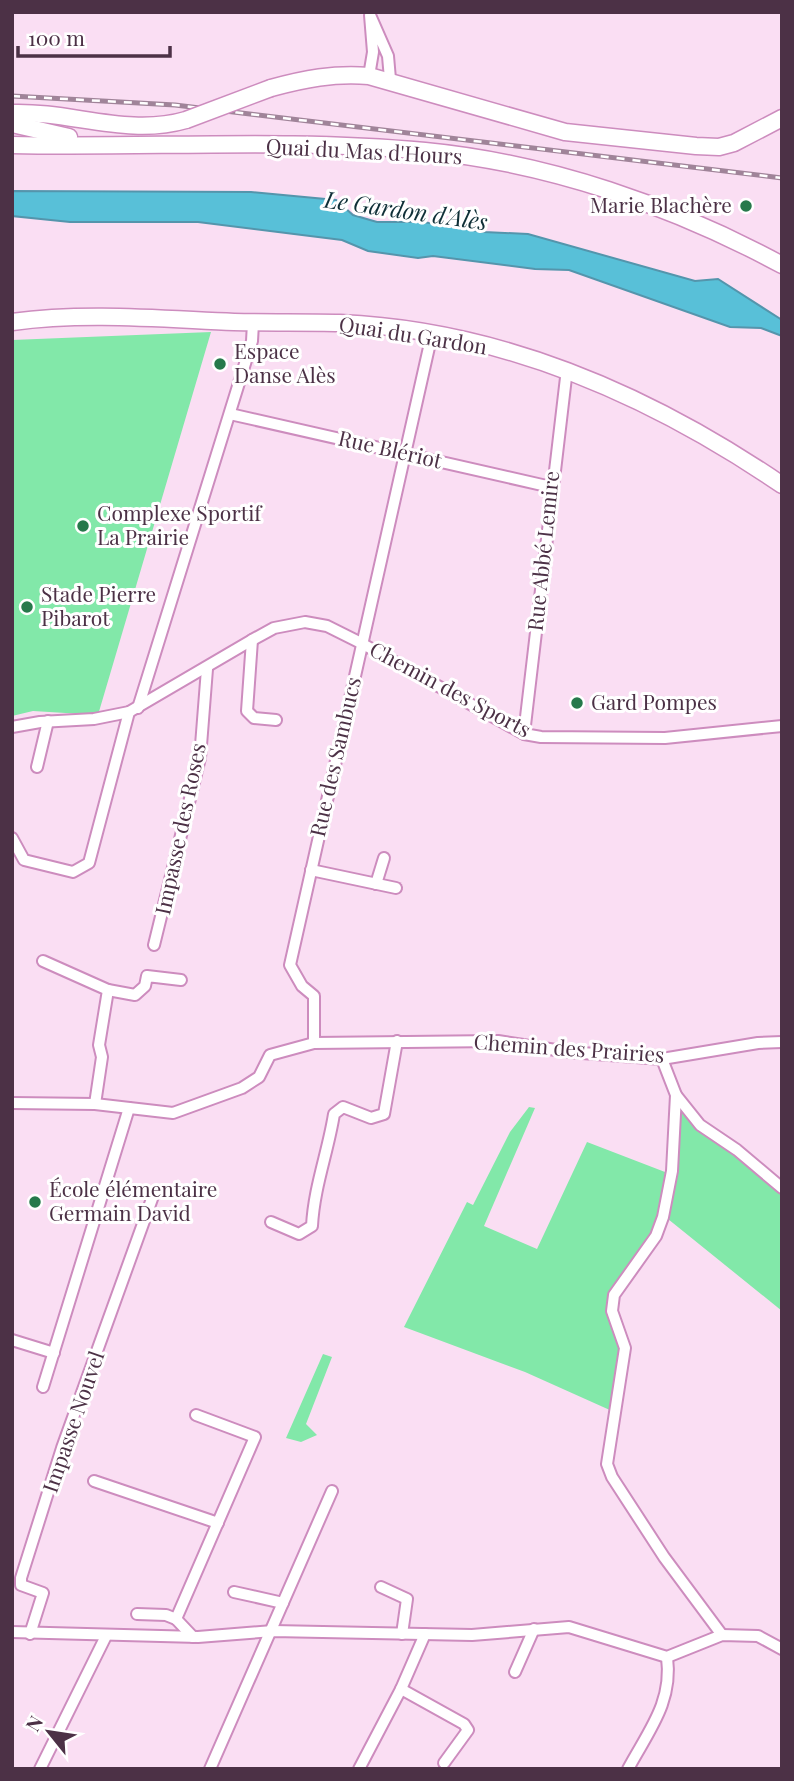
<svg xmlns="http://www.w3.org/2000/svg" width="794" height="1781" font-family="'Playfair Display',serif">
<rect width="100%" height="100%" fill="#fadef3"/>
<!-- green -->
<g fill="#82e8a9">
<path d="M211 332 98 715 33 711 12 716V340Z"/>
<path d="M529 1107 535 1108 484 1226 537 1249 587 1142 665 1172 660 1218 646 1245 612 1290 620 1358 612 1411 525 1372 404 1327 467 1202 473 1205 510 1132Z"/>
<path d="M679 1107 691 1122 782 1193V1311L668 1219 680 1122Z"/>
<path d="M323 1354 332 1357 306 1424 317 1435 301 1442 286 1438Z"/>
</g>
<!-- water -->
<path fill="#58c0d8" stroke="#5495ac" stroke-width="2" d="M12 191 251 192 336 200 353 215 377 222H423L484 232 528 234 695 281 718 279 782 320V336L761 328 730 327 569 270 535 269 433 256 418 258 368 251 342 240 198 222H70L12 216Z"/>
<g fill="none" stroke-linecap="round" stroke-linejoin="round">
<defs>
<g id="street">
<path d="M369 76 373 52 370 15 388 56 390 79"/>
<path d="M230 414 551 487"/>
<path d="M252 640 247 711 254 718 276 720"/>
<path d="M138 708 252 341 253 323"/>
<path d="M12 727 40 722 94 719 129 712 252 640 274 628 305 622 327 626 361 643 524 734 541 737 665 738 782 726"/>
<path d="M524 734 567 369"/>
<path d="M37 767 48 721"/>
<path d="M12 838 24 860 73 872 89 863 129 712"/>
<path d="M311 870 396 888"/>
<path d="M376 884 384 858"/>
<path d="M154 945 200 758 207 669"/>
<path d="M43 961 108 990 99 1045 102 1057 95 1104"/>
<path d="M108 990 135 995 145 986 147 976 181 980"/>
<path d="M314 1043V996L302 986 290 965 432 334"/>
<path d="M662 1059 676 1095 672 1171 663 1217 656 1236 614 1295 612 1311 625 1348 607 1464 612 1477 664 1557 722 1635"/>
<path d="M676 1095 700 1125 737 1150 782 1188"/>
<path d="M12 1103 95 1104 173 1113 242 1088 259 1077 270 1055 314 1043 498 1041 569 1052 662 1059 758 1043 782 1042"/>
<path d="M271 1222 299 1234 312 1226C314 1187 328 1152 334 1114L343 1107 371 1118 384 1114 397 1041"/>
<path d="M12 1340 54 1353"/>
<path d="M43 1387 129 1108"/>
<path d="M94 1481 218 1523"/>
<path d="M381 1587 407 1599 402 1634"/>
<path d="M234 1592 283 1603"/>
<path d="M137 1614 166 1615 176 1619"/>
<path d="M12 1632 198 1637 273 1631 472 1635 569 1627 667 1657 722 1635 758 1636 782 1649"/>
<path d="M30 1634 43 1593 21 1585V1578L62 1448 153 1196"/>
<path d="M193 1637 176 1619 255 1437 196 1415"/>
<path d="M515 1672 534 1629"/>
<path d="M401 1689 464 1724 468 1730 444 1763"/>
<path d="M40 1769 106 1636"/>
<path d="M210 1769 332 1491"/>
<path d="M359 1769 401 1689 425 1634"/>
<path d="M628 1769C649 1730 673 1702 667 1657"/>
</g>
<g id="secondary">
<path d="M271 88C304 79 334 73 369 76L565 132 696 146 719 147 734 143 782 118"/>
<path d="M12 113C71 111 128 137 186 120"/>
<path d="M12 124 69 137"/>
<path d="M12 145C150 148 288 138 425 151 549 163 673 206 782 265"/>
<path d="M12 322C85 312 161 319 234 322 270 323 305 322 340 323 503 330 650 395 782 485"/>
</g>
</defs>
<!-- street casing -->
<use href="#street" stroke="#cd8cbe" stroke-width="14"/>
<!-- secondary casing -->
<use href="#secondary" stroke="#cd8cbe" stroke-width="19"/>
<!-- street -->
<use href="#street" stroke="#fff" stroke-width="10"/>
<!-- secondary -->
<use href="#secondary" stroke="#fff" stroke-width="16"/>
<defs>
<path id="rail" d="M12 96 175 105 782 178"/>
</defs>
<!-- rail casing -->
<use href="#rail" stroke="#a08499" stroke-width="5"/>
<!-- rail -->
<use href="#rail" stroke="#fff" stroke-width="2.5" stroke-dasharray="8" stroke-linecap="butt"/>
<defs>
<path id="secondary-bridge" d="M186 120 271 88"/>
</defs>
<!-- secondary-bridge casing -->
<use href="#secondary-bridge" stroke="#cd8cbe" stroke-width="19" stroke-linecap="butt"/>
<!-- secondary-bridge -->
<use href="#secondary-bridge" stroke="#fff" stroke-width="16"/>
</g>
<!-- markers -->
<g fill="#26794b" stroke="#fff" stroke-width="2.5">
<circle cx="746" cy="206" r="7"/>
<circle cx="220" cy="364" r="7"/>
<circle cx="83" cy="526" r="7"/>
<circle cx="27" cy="607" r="7"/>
<circle cx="577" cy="703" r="7"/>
<circle cx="35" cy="1202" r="7"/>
</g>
<g text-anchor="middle" stroke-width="6" stroke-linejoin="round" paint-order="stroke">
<!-- street labels -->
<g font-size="21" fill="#4c3146" stroke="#fff">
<text transform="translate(364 152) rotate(3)" y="7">Quai du Mas d'Hours</text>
<text transform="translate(413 336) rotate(9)" y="7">Quai du Gardon</text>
<text transform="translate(390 450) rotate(13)" y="7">Rue Blériot</text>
<text transform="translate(544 551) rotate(-84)" y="7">Rue Abbé Lemire</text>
<text transform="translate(450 690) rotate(28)" y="7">Chemin des Sports</text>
<text transform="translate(336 757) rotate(-77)" y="7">Rue des Sambucs</text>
<text transform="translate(181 829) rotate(-78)" y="7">Impasse des Roses</text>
<text transform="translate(569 1049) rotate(4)" y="7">Chemin des Prairies</text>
<text transform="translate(74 1422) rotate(-71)" y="7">Impasse Nouvel</text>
</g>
<!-- poi labels -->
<g font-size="21" fill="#4c3146" stroke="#fff" text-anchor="start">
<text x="732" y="213" text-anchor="end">Marie Blachère</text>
<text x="234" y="359">Espace<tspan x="234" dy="24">Danse Alès</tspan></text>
<text x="97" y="521">Complexe Sportif<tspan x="97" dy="24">La Prairie</tspan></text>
<text x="41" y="602">Stade Pierre<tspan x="41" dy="24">Pibarot</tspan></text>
<text x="591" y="710">Gard Pompes</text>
<text x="49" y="1197">École élémentaire<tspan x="49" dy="24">Germain David</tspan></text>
</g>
<!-- water labels -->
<g font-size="23" font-style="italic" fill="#0f2f37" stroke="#fff">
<text transform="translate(406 211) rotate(8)" y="8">Le Gardon d'Alès</text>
</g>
</g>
<!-- border -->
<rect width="794" height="1781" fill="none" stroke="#4c3146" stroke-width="28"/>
<!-- north arrow -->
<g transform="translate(49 1732) rotate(300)" stroke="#ffffff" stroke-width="5" paint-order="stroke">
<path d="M0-5L12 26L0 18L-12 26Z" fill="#4c3146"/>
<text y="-10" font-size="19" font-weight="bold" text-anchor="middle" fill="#4c3146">N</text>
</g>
<!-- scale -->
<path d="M18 46v10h152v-10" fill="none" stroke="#4c3146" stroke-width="3.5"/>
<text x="28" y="46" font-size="21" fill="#4c3146" stroke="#ffffff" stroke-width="5" paint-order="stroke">100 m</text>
</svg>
